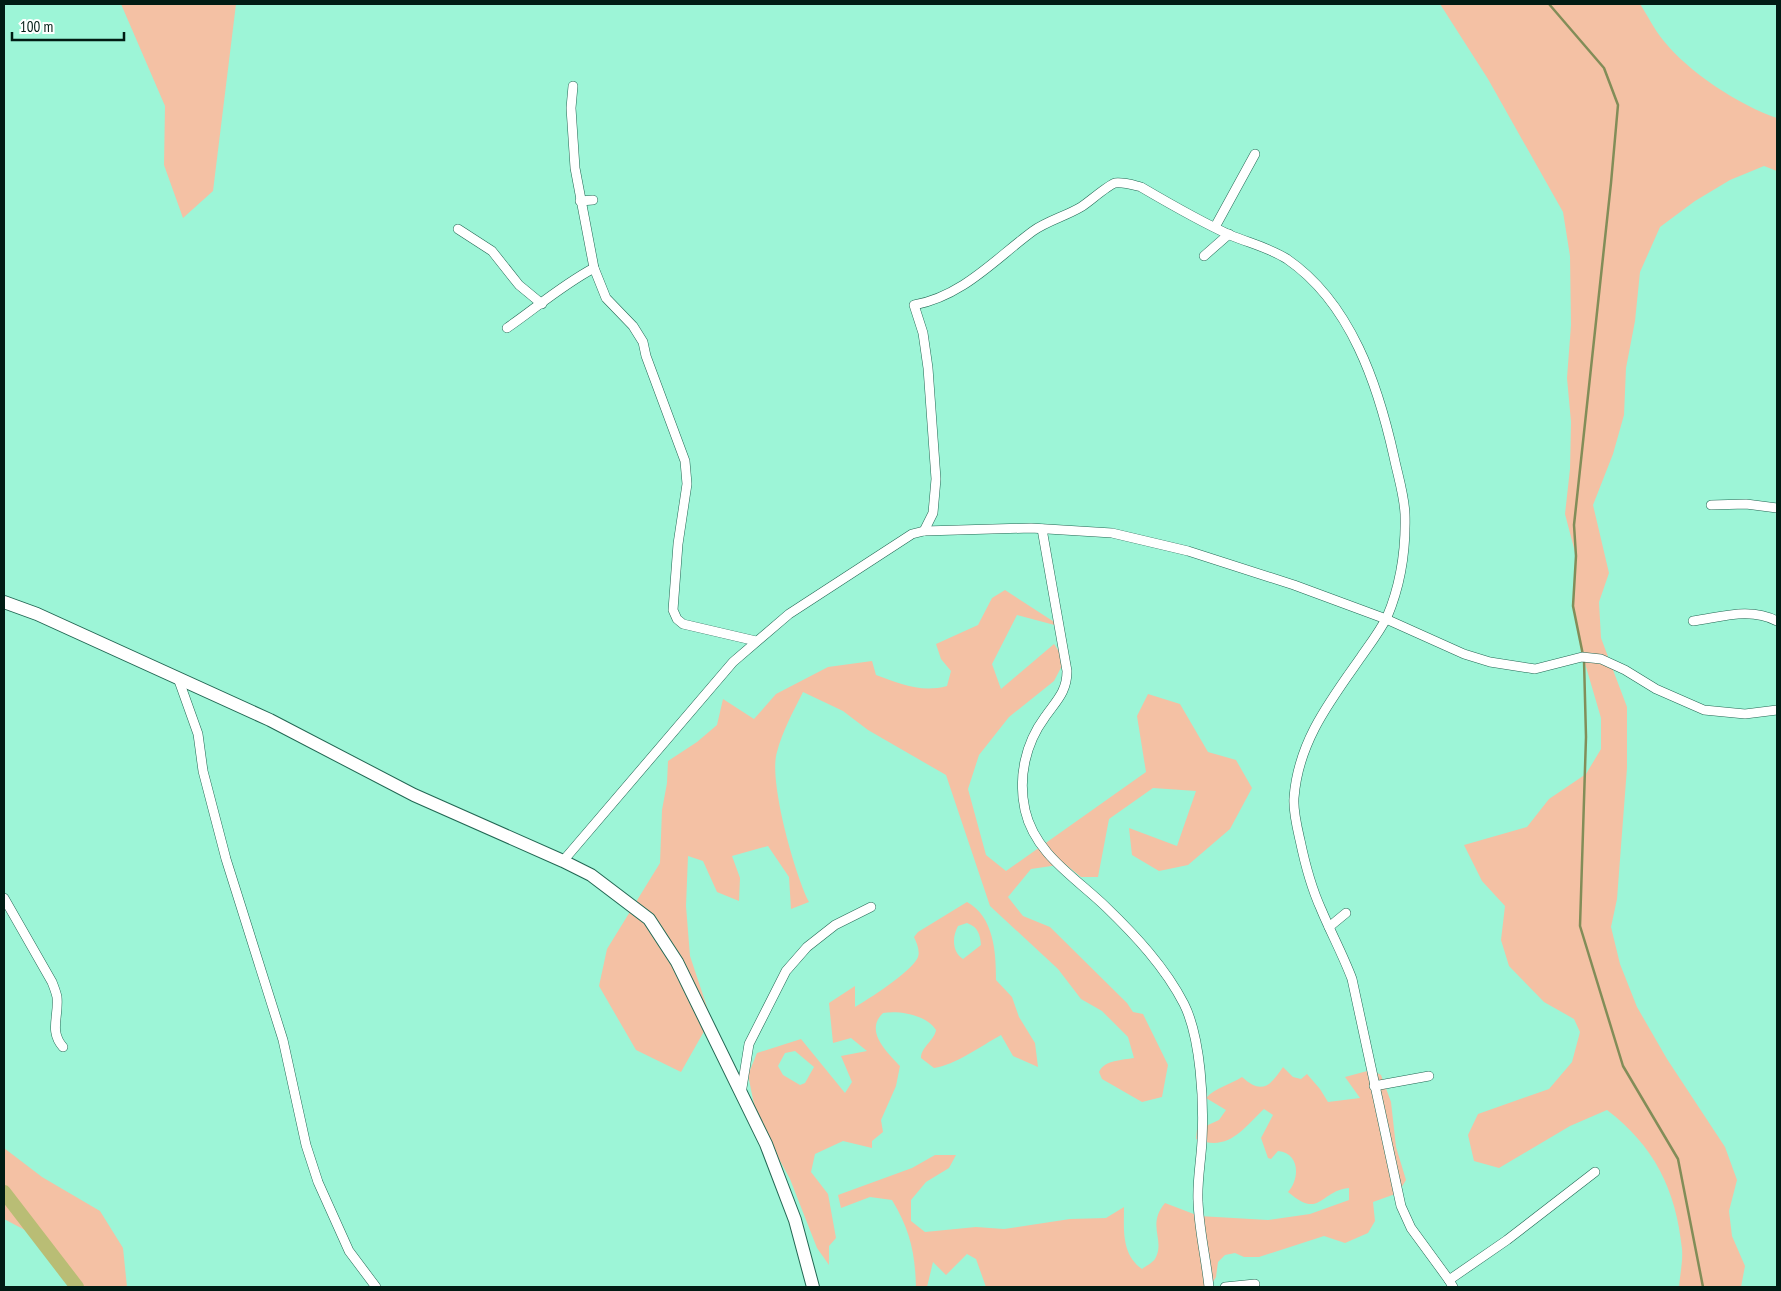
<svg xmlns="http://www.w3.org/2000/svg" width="1781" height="1291" font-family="'PT Sans Narrow',sans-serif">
<rect width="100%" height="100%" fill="#9df5d7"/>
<!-- green -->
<g fill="#f4c1a4" fill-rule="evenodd">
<path d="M121 4H236L213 191 183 218 164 165 165 106Z"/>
<path d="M1440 4H1640C1648 16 1654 29 1663 40 1687 71 1740 106 1777 118V171L1764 166 1730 180 1695 201 1660 227 1640 272 1635 321 1626 368 1624 415 1613 454 1593 505 1609 573 1599 602 1601 638 1627 707V768L1621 846 1617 899 1611 927 1620 964 1637 1007 1667 1059 1725 1147 1737 1180 1729 1211 1732 1236 1745 1266 1741 1287H1679C1680 1275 1683 1261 1682 1249 1676 1189 1654 1146 1607 1110L1570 1126 1499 1168 1474 1161 1468 1135 1478 1114 1549 1089 1572 1062 1580 1032 1574 1019 1544 1002 1509 966 1501 940 1505 906 1482 881 1464 845 1527 827 1549 799 1586 774 1601 749V718L1584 660 1573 606 1576 556 1565 514 1570 469 1571 422 1567 378 1571 325 1570 256 1563 212 1488 79Z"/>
<path d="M1005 590 1062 627 1017 615 992 664 1001 689 1054 644 1065 660 1054 681 1009 717 979 755 968 789 986 855 1006 871 1146 772 1137 716 1148 694 1180 704 1208 752 1236 760 1252 788 1230 829 1188 865 1159 871 1132 855 1129 828 1177 846 1196 791 1153 788 1109 819 1098 877H1081L1065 864 1031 869 1008 897 1023 916 1050 927 1127 1003 1133 1012 1143 1014 1168 1065 1162 1097 1142 1102 1102 1079 1099 1072C1104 1060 1123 1060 1134 1058L1128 1037 1102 1011 1081 999 1058 969 990 906 946 775 868 730 843 711 803 692C794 710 782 732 777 752 768 780 795 875 809 902L791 909 789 877 768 846 732 856 740 878 739 901 717 892 703 861 688 856 686 906 690 956 711 1019 681 1072 636 1050 599 986 607 949 660 863 662 810 667 783 668 761 697 742 717 725 723 699 754 719 776 694 828 667 872 661 876 675C901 684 921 693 947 686L951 671 941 659 936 644 978 625 992 598Z"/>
<path d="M967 902C994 917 996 952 996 980L1012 997 1019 1017 1035 1043 1038 1067 1013 1056 1001 1035C981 1046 955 1065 934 1068L921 1058C921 1047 934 1041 936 1030 927 1015 899 1010 883 1013 864 1031 887 1052 900 1066L896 1086 881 1120 883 1132 872 1141V1148L843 1141 815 1154 811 1172 828 1194 836 1238 829 1246V1265L817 1248 790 1179 757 1119 748 1075 757 1053 801 1039 845 1093 852 1082 841 1056 867 1051 851 1038 833 1043 829 1003 855 986V1007C869 999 909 973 917 959 921 952 917 944 914 937L918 932ZM967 923C978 927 980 934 981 945L963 959C952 952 952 937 958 926ZM795 1051 814 1067 805 1083 800 1085 783 1075 778 1066 785 1053Z"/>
<path d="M1283 1067 1293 1077 1301 1079 1307 1074 1320 1089 1328 1102 1360 1098 1345 1077 1371 1070 1381 1075 1391 1102 1396 1147 1406 1180 1398 1193 1373 1202 1375 1221 1368 1233 1345 1243 1324 1236 1259 1257H1244L1235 1253 1225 1255 1218 1262 1216 1277 1210 1287H986L976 1259 967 1254 946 1275 933 1262 927 1287H916C915 1252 910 1230 892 1200L870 1197 841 1208 838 1195 912 1168 935 1155H956L949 1168 926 1182 911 1200V1221L925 1232 976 1227 1004 1229 1070 1219 1106 1218 1124 1207C1124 1229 1121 1254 1142 1269 1146 1266 1152 1263 1155 1259 1166 1240 1146 1226 1165 1203L1199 1216 1268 1220 1310 1214 1349 1200V1188C1319 1191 1321 1220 1288 1192 1300 1179 1300 1153 1278 1151L1271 1159 1268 1158 1261 1138 1273 1115 1264 1109C1242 1130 1228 1152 1196 1139L1197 1130 1219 1120 1226 1110 1206 1098C1216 1087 1230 1085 1242 1077 1262 1095 1270 1086 1283 1067Z"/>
<path d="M4 1148 42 1177 100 1211 123 1248 127 1287H76L70 1274 40 1238 4 1219Z"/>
</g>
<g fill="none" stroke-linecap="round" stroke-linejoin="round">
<!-- stream -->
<path stroke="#828d58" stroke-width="2.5" d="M1549 4 1604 68 1618 105 1611 183 1574 525 1576 556 1573 606 1584 660 1586 737 1580 926 1623 1066 1678 1159 1703 1287"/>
<!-- river -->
<path stroke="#b9bd75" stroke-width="14" d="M4 1192 77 1287"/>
<defs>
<g id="minor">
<path d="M573 86 571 108 575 168 594 268 606 298 633 326 643 342 646 356 685 461 687 484 678 544 673 610 677 619 683 624 756 641"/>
<path d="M580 201 593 200"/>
<path d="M1215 227 1255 154"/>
<path d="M458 229 492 251 519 285 542 304"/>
<path d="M1204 256 1229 234"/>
<path d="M507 328C536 308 562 285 594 268"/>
<path d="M1711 505 1746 504 1777 508"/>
<path d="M1042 529 1067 671C1067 692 1056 701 1045 717 1025 744 1018 778 1025 810 1035 854 1075 877 1106 907 1135 935 1165 967 1184 1004 1201 1038 1204 1102 1202 1141 1201 1161 1197 1181 1198 1201 1199 1230 1206 1258 1209 1287"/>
<path d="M924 531 933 513 936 479 928 368 923 333 914 305C963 296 995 259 1033 231 1047 221 1066 216 1081 207 1089 202 1108 185 1115 183 1124 182 1133 185 1141 187 1170 204 1199 221 1230 235 1249 243 1270 248 1287 259 1351 303 1378 385 1394 457 1398 476 1404 494 1405 514 1406 549 1401 584 1387 617 1380 631 1370 644 1361 657 1330 701 1298 742 1294 798 1293 811 1297 827 1300 840 1305 864 1311 887 1321 909 1331 933 1343 955 1352 979L1401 1206 1411 1228 1449 1280"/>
<path d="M1693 621C1722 617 1750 607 1777 621"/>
<path d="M178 678 198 734 203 771 226 859 283 1040 306 1145 318 1182 349 1251 376 1287"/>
<path d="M563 861 733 662 789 614 912 534 924 531 1031 528 1112 533 1188 551 1294 585 1386 619 1464 654 1490 662 1535 669 1582 657 1601 659 1625 670 1656 689 1704 710 1745 714 1777 710"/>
<path d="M4 898 52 982C54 987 56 992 57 997 59 1017 49 1031 63 1047"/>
<path d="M1329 927 1346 913"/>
<path d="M1374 1086 1429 1076"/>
<path d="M741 1094 749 1044 786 971 807 947 835 925 871 907"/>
<path d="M1225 1287 1255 1284"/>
<path d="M1453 1287 1449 1280 1507 1240 1595 1172"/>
</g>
<path id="secondary" d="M4 602 37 614 270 720 414 795 563 861 591 875 649 919 677 962 766 1144 795 1220 813 1287"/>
</defs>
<!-- minor casing -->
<use href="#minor" stroke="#226753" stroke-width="10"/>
<!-- secondary casing -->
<use href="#secondary" stroke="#226753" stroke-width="14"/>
<!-- minor -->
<use href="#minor" stroke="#fff" stroke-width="9"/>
<!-- secondary -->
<use href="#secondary" stroke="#fff" stroke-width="12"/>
</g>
<!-- border -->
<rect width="1781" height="1291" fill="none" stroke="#011c14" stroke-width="10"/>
<!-- scale -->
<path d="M12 32v8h112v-8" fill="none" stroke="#011c14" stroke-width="2.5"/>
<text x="20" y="32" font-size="15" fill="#011c14" stroke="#ffffff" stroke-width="4" paint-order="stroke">100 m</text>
</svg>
